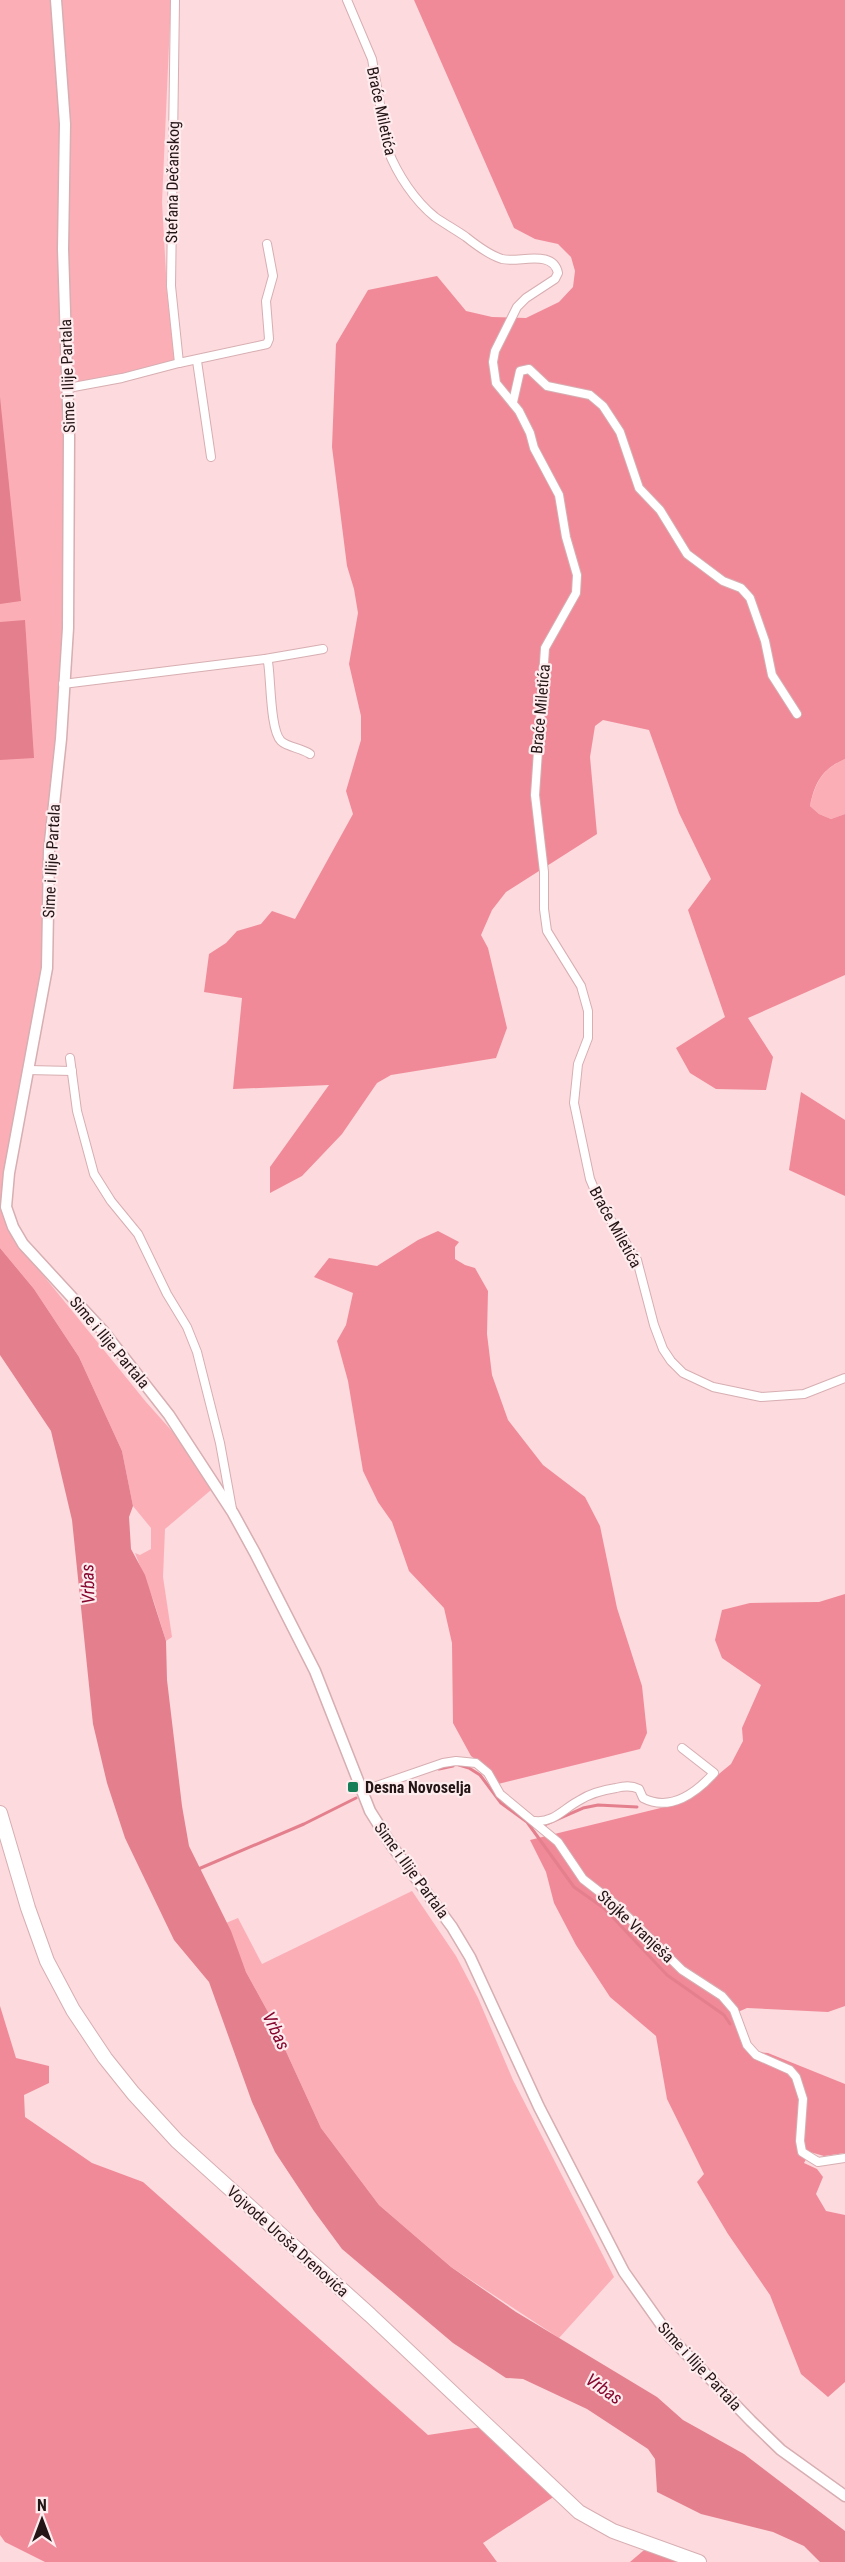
<svg xmlns="http://www.w3.org/2000/svg" width="845" height="2562" font-family="'Roboto Condensed',sans-serif">
<rect width="100%" height="100%" fill="#fcdadd"/>
<!-- green -->
<g fill="#fcaeb7">
<path d="M0 0H171L162 202 167 292 175 364 68 389 69 542 47 941 7 1187 17 1243 146 1402 179 1439 211 1490 165 1529 163 1577 172 1637 166 1641 154 1602 135 1553 140 1555 151 1549V1528L133 1506 122 1451 79 1357 34 1289 0 1248Z"/>
<path d="M845 759V814L831 819 819 814 810 806C815 783 822 769 845 759Z"/>
<path d="M412 1891 456 1956 478 1998 513 2080 614 2277 559 2338 451 2267 379 2205 321 2128 268 2012 246 1972 226 1923 238 1918 262 1964Z"/>
</g>
<!-- forest -->
<g fill="#f08a98">
<path d="M414 0H845V759C822 769 815 782 810 806L819 814 831 819 845 814V975L748 1018 773 1057 766 1090 716 1089 690 1073 676 1048 725 1017 688 910 711 879 679 813 649 730 603 720 595 726 590 757 597 834 506 892 492 910 481 935 488 948 507 1028 496 1058 391 1075 377 1083 342 1134 302 1176 270 1193V1167L329 1085 233 1089 242 998 204 992 209 954 226 943 237 931 261 924 272 911 295 919 353 814 346 791 361 740V716L349 664 358 613 354 589 347 566 332 447 336 344 368 290 437 276 466 311 492 317 526 318 559 302 573 287 575 271 571 257 558 244 535 239 514 228Z"/>
<path d="M801 1092 845 1120V1196L789 1170Z"/>
<path d="M438 1231 459 1242 455 1247V1259L465 1265 475 1268 488 1291 487 1334 492 1375 508 1420 543 1465 585 1497 600 1526 617 1608 642 1686 647 1733 640 1749 498 1784 492 1772 471 1756 453 1723 452 1643 444 1608 409 1571 392 1522 378 1502 363 1471 348 1381 337 1341 346 1325 353 1293 314 1277 329 1258 377 1266 418 1240Z"/>
<path d="M845 1594V2006L828 2012 747 2008 731 2015 748 2051 768 2053 845 2084V2153L824 2156 810 2152 804 2163 817 2169 823 2177 816 2194 826 2211 845 2215V2382L828 2397 801 2374 770 2295 728 2234 697 2182 704 2174 667 2099 656 2036 610 1997 576 1945 554 1903 546 1872 530 1840 685 1802 731 1764 743 1741 742 1728 761 1685 722 1658 715 1640 722 1610 750 1603 819 1602Z"/>
<path d="M0 2006 16 2058 49 2066V2083L24 2095 25 2117 92 2163 143 2182 428 2435 488 2426 558 2494 483 2543 497 2562H45L5 2542 0 2535Z"/>
<path d="M650 2545 697 2562H630Z"/>
</g>
<!-- water -->
<g fill="#e47f8d">
<path d="M0 397 21 601 0 604Z"/>
<path d="M25 620 34 758 0 760V622Z"/>
<path d="M0 1248 34 1289 79 1357 122 1451 133 1506 129 1517 131 1549 145 1575 166 1641 167 1680 182 1806 189 1846 231 1931 246 1972 268 2012 321 2128 379 2205 451 2267 516 2312 657 2397 683 2420 744 2454 845 2531V2562H820L804 2546 773 2532 701 2514 657 2492 655 2459 648 2449 587 2409 523 2379 506 2378 453 2343 342 2249 314 2211 275 2152 252 2102 209 1982 174 1940 125 1838 107 1783 93 1724 72 1520 51 1431 0 1355Z"/>
</g>
<g fill="none" stroke-linecap="round" stroke-linejoin="round">
<!-- stream -->
<g stroke="#e47f8d" stroke-width="3">
<path d="M459 1765 469 1768 480 1775 501 1803 527 1822 574 1887 605 1909 667 1975 724 2015 730 2024"/>
<path d="M439 1769 453 1766"/>
<path d="M544 1825 583 1808 598 1805 637 1807"/>
<path d="M196 1870 304 1824 356 1798"/>
</g>
<defs>
<g id="minor">
<path d="M175 0 171 286 179 363"/>
<path d="M347 0 372 59 388 150C397 174 415 201 435 217 445 224 456 230 466 237 476 245 489 255 502 259 519 263 553 249 558 273L555 279 526 298 517 307 495 351 493 362 496 383 519 411 530 433 534 448 559 495 566 537 577 575 576 593 545 648 535 795 544 872V909L547 931 581 986 588 1011V1038L578 1064 574 1103 590 1179 601 1205 637 1260 654 1325 663 1349 671 1361 683 1373 713 1387 761 1397 804 1394 845 1378"/>
<path d="M197 361 211 457"/>
<path d="M68 388 122 378 179 363 267 344 269 339 266 301 273 276 267 244"/>
<path d="M513 402 520 371 529 369 547 386 590 395 603 406 620 432 639 488 660 510 687 554 723 581 741 588 750 598 765 641 772 675 797 714"/>
<path d="M265 659 323 649"/>
<path d="M63 684 265 659 268 662C271 679 270 730 281 741 287 747 301 748 310 754"/>
<path d="M70 1058 77 1111 94 1174 111 1201 138 1234 167 1294 187 1327 197 1352 220 1443 232 1509"/>
<path d="M28 1070 72 1071"/>
<path d="M362 1791 443 1763 456 1761 476 1763 488 1773 500 1794 558 1842 583 1879 615 1904 682 1970 722 1996 734 2010 747 2045 756 2055 790 2070 796 2077 803 2099 800 2141 802 2152 818 2162 845 2158"/>
<path d="M535 1821C554 1823 564 1808 580 1800 591 1793 603 1790 616 1788 624 1786 631 1785 639 1789L643 1798C670 1812 696 1793 714 1773L682 1748"/>
</g>
<path id="tertiary" d="M56 0 65 124 63 249 69 437 68 628 61 739 49 851 47 968 9 1173 6 1207 13 1227 23 1244 104 1332 169 1415 233 1513 255 1553 315 1671 370 1811 392 1846 452 1927 470 1957 539 2107 624 2272 670 2337 751 2421 781 2450 845 2496"/>
<path id="primary" d="M0 1813 28 1908 47 1961 73 2010 105 2058 133 2093 177 2141 370 2315 579 2512 613 2531 699 2562"/>
</defs>
<!-- minor casing -->
<use href="#minor" stroke="#d7aeb2" stroke-width="10"/>
<!-- tertiary casing -->
<use href="#tertiary" stroke="#d7aeb2" stroke-width="13"/>
<!-- primary casing -->
<use href="#primary" stroke="#d7aeb2" stroke-width="16"/>
<!-- minor -->
<use href="#minor" stroke="#fff" stroke-width="8"/>
<!-- tertiary -->
<use href="#tertiary" stroke="#fff" stroke-width="10"/>
<!-- primary -->
<use href="#primary" stroke="#fff" stroke-width="14"/>
</g>
<!-- markers -->
<rect fill="#167d56" stroke="#feecee" stroke-width="2" x="347" y="1781" width="12" height="12" rx="3"/>
<g text-anchor="middle" stroke-width="4.5" stroke-linejoin="round" paint-order="stroke">
<!-- street labels -->
<g font-size="16" fill="#241517" stroke="#feecee">
<text transform="translate(382 111) rotate(78)" y="6">Braće Miletića</text>
<text transform="translate(172 182) rotate(-89)" y="6">Stefana Dečanskog</text>
<text transform="translate(67 376) rotate(-92)" y="6">Sime i Ilije Partala</text>
<text transform="translate(540 709) rotate(-85)" y="6">Braće Miletića</text>
<text transform="translate(51 861) rotate(-87)" y="6">Sime i Ilije Partala</text>
<text transform="translate(616 1227) rotate(61)" y="6">Braće Miletića</text>
<text transform="translate(110 1342) rotate(50)" y="6">Sime i Ilije Partala</text>
<text transform="translate(412 1870) rotate(54)" y="6">Sime i Ilije Partala</text>
<text transform="translate(636 1926) rotate(43)" y="6">Stojke Vranješa</text>
<text transform="translate(288 2241) rotate(42)" y="6">Vojvode Uroša Drenovića</text>
<text transform="translate(700 2366) rotate(47)" y="6">Sime i Ilije Partala</text>
</g>
<!-- poi labels -->
<g font-size="16" font-weight="bold" fill="#241517" stroke="#feecee" text-anchor="start">
<text x="365" y="1793">Desna Novoselja</text>
</g>
<!-- water labels -->
<g font-size="18" font-style="italic" fill="#860730" stroke="#feecee">
<text transform="translate(88 1584) rotate(-92)" y="6">Vrbas</text>
<text transform="translate(276 2031) rotate(64)" y="6">Vrbas</text>
<text transform="translate(604 2389) rotate(35)" y="6">Vrbas</text>
</g>
</g>
<!-- north arrow -->
<g transform="translate(42 2520)" stroke="#feecee" stroke-width="4.5" paint-order="stroke">
<path d="M0-4.5L10 22L0 15L-10 22Z" fill="#241517"/>
<text y="-9" font-size="16" font-weight="bold" text-anchor="middle" fill="#241517">N</text>
</g>
</svg>
